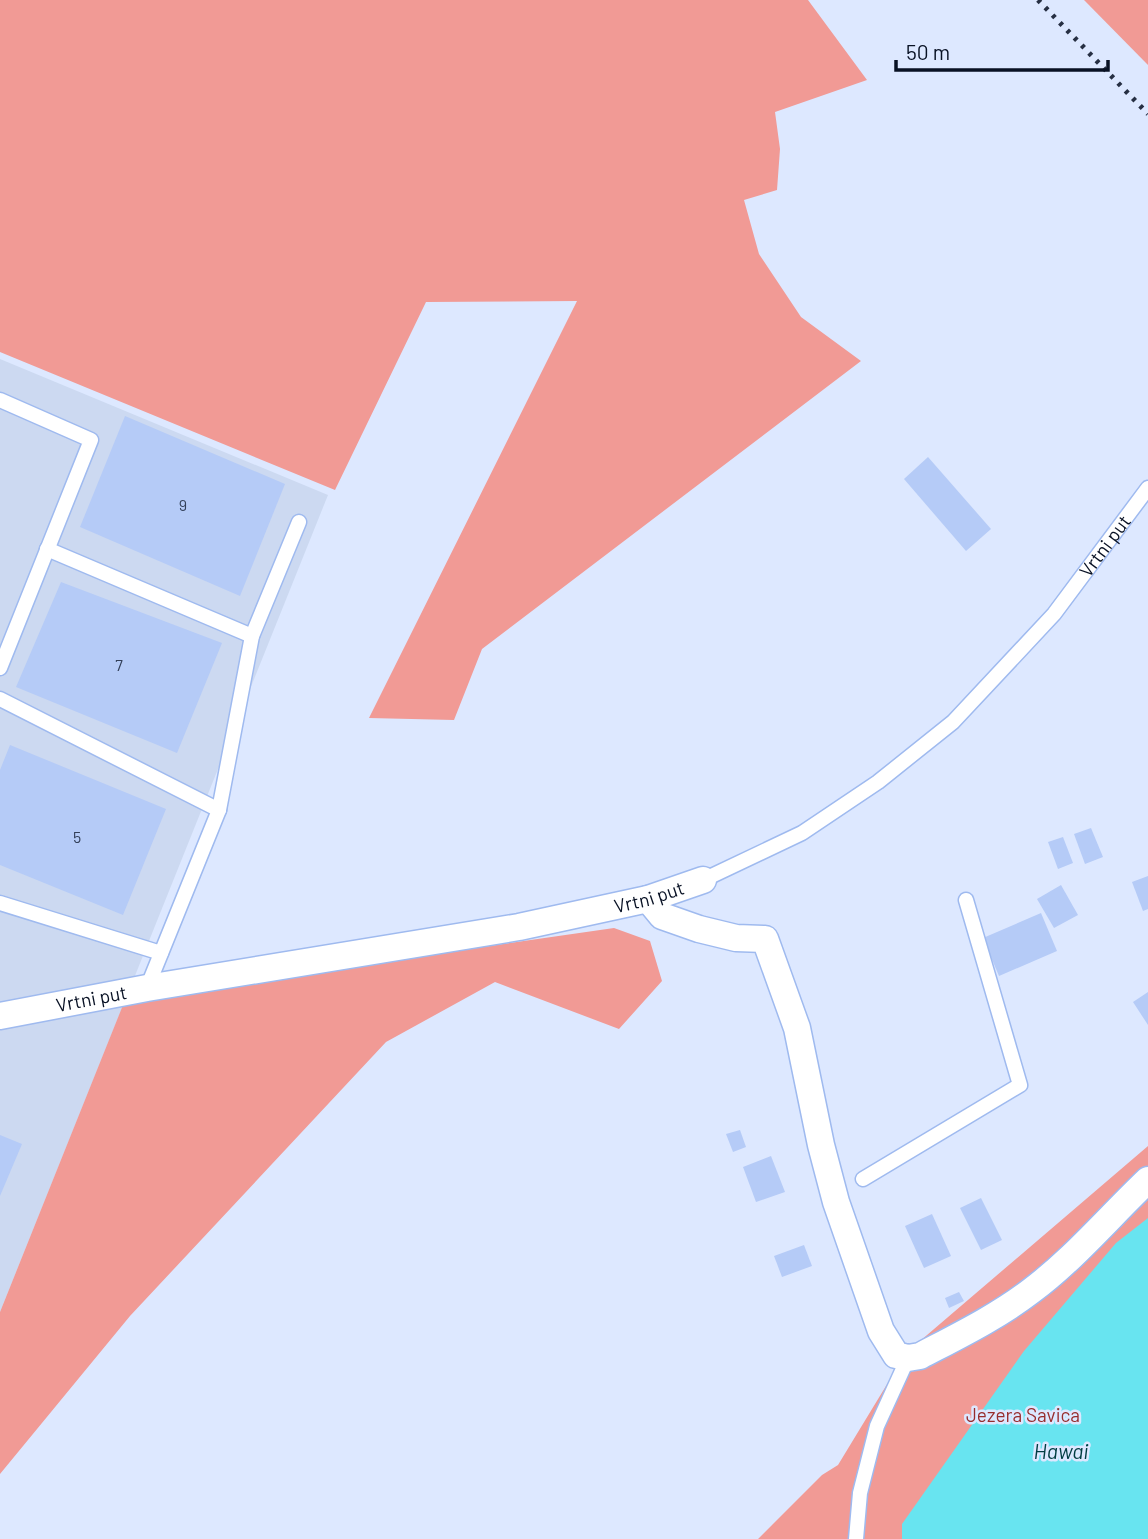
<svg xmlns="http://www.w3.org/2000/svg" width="1148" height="1539" font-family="Barlow,sans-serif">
<rect width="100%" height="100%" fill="#dde8ff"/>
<!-- built -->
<path fill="#ccd9f1" d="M0 359 328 495 0 1312Z"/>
<!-- green -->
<g fill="#f19a95">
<path d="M0 0H808L867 80 775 112 780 149 777 190 744 200 759 254 801 317 861 361 482 649 454 720 369 718 577 301 426 302 335 490 0 352Z"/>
<path d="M1084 0H1148V65Z"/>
<path d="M614 928 650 941 662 981 619 1029 495 982 386 1042 130 1316 0 1474V1312L123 1005 358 965Z"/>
<path d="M1148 1146V1539H758L822 1475 838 1465 906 1353Z"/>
</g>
<!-- water -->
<path fill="#68e4f0" d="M1148 1218V1539H902V1524L1024 1351 1116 1243Z"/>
<!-- building -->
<g fill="#b5cbf7">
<path d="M125 416 285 484 240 596 80 527Z"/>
<path d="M928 457 991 529 966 551 904 479Z"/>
<path d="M61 582 222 643 177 753 16 687Z"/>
<path d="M10 745 166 809 123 915 0 865V770Z"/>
<path d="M1091 828 1103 857 1085 864 1074 834Z"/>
<path d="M1063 837 1073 863 1058 869 1048 842Z"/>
<path d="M1148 876V909L1143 911 1132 882Z"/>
<path d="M1061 885 1078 915 1054 928 1037 899Z"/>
<path d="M1041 913 1057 951 999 976 983 938Z"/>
<path d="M1148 992V1025L1133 1002Z"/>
<path d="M740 1130 746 1147 733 1152 726 1134Z"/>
<path d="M0 1135 22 1144 0 1196Z"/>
<path d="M771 1156 785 1192 756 1202 743 1167Z"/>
<path d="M981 1198 1002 1240 981 1250 960 1208Z"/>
<path d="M932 1214 951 1256 924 1268 905 1226Z"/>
<path d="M804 1245 812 1266 782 1277 774 1256Z"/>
<path d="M959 1292 964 1301 949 1308 945 1298Z"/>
</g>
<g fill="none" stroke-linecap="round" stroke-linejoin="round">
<defs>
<g id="service">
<path d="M0 400 91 440 0 668"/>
<path d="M47 549 252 636"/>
<path d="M0 699 219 810"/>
<path id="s1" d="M703 880 802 833 878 782 953 722 1054 614 1148 488"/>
<path d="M0 903 161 953"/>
<path d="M147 988 219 810 252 636 299 522"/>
<path d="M863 1179 1020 1085 966 900"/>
<path d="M856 1539 860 1493 877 1426 908 1358"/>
</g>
<g id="minor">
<path d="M648 899 662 916 699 929 736 938 765 939 797 1028 821 1145 836 1202 881 1331 896 1355 908 1358 920 1356C958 1336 997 1317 1031 1291 1074 1259 1109 1217 1148 1180"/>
<path id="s2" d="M0 1016 147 988 519 927 648 899 703 880"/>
</g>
</defs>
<!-- service casing -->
<use href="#service" stroke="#9fbaef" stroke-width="17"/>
<!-- minor casing -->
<use href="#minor" stroke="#9fbaef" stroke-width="29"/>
<!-- service -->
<use href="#service" stroke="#fff" stroke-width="14"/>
<!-- minor -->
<use href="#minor" stroke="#fff" stroke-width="26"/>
<!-- rail -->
<path stroke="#262f43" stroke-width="5" stroke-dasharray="3.5 7" stroke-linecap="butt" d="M1038 0 1148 114"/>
</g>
<g text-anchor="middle" stroke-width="5" stroke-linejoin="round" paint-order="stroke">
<!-- number labels -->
<g font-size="16" fill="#334059">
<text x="183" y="511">9</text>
<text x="119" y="671">7</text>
<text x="77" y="843">5</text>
</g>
<!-- street labels -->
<g font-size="19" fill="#081124" stroke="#dde8ff">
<text dy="7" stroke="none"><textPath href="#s1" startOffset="530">Vrtni put</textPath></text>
<text dy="7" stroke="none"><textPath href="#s2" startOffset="660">Vrtni put</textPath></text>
<text dy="7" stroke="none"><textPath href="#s2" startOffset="93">Vrtni put</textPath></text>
</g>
<!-- park labels -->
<g font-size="19" fill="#972d2e" stroke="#dde8ff">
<text x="1023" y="1422">Jezera Savica</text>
</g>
<!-- water labels -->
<g font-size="21" font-style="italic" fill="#003d42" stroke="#dde8ff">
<text x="1061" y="1459">Hawai</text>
</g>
</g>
<!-- scale -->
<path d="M896 60v10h212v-10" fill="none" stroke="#081124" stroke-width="3.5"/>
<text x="906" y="60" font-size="21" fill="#081124" stroke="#dde8ff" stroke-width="5" paint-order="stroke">50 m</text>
</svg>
